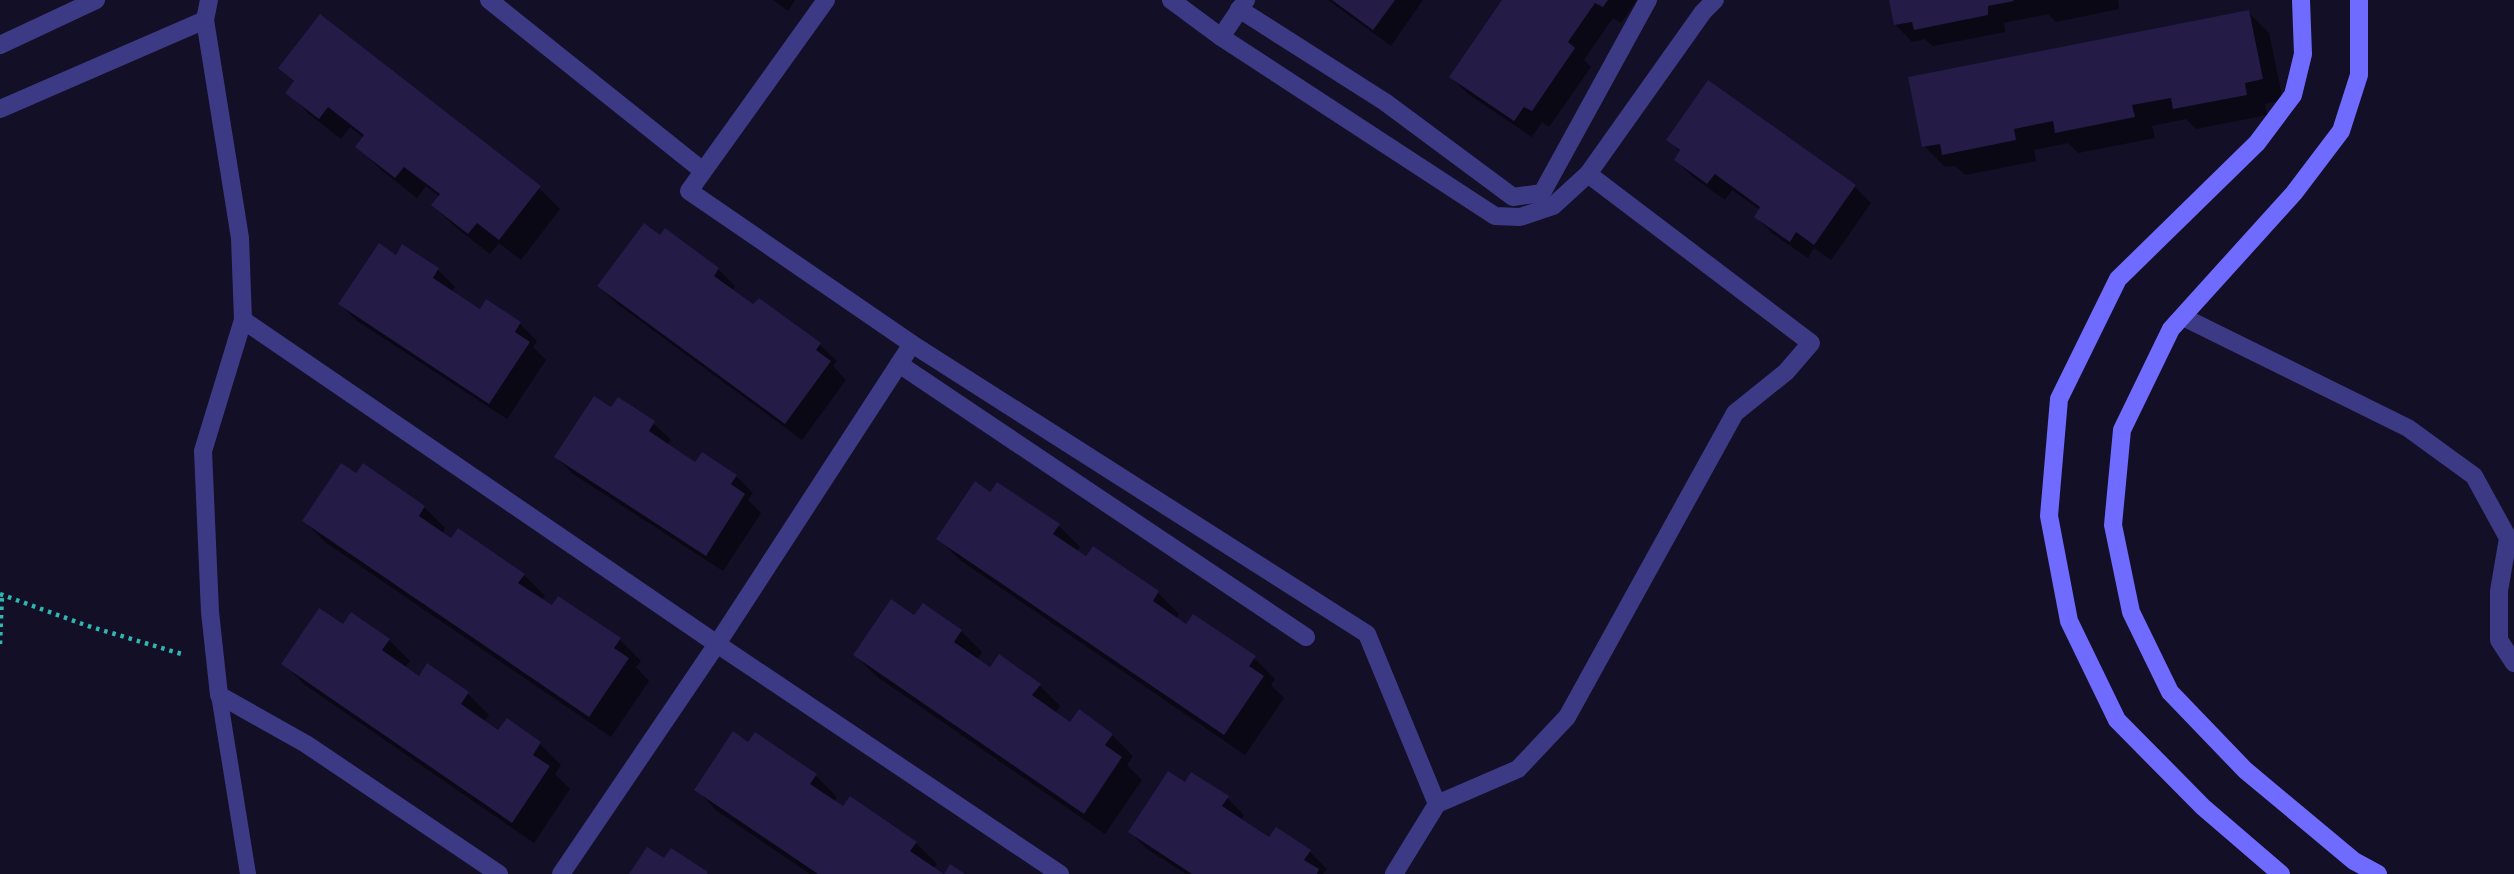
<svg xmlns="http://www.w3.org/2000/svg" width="2514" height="874" font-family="'Roboto Condensed',sans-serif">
<rect width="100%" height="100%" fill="#130f26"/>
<!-- shadow -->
<g fill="#0007">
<path d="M773 0H795L788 11Z"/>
<path d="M1328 0H1423L1391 46Z"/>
<path d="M1505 0H1637L1621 23 1613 18 1584 60 1591 67 1549 127 1542 122 1532 137 1468 94 1451 77Z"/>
<path d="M1890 0H2118L2119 9 2056 22 2048 14 2004 23 2005 32 1933 46 1925 39 1912 42 1895 24Z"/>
<path d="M2248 12 2269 33 2283 100 2265 104 2267 115 2196 129 2186 119 2152 126 2155 138 2078 153 2068 143 2034 150 2036 161 1965 175 1955 166 1945 167 1924 146Z"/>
<path d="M280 68 539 188 560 209 521 260 499 243 490 254 454 226 433 205 440 197 426 186 417 198 379 168 358 147 364 138 350 127 341 139 309 114 288 92 295 83Z"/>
<path d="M1668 140 1854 186 1871 203 1831 260 1814 248 1808 258 1773 234 1756 217 1760 210 1732 190 1725 200 1693 177 1676 160 1681 153Z"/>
<path d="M666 230 718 269 735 286 732 291 753 307 819 344 837 361 833 366 846 380 802 440 616 303 599 286Z"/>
<path d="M403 247 438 270 455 287 451 293 481 311 486 302 520 324 537 341 533 347 546 360 507 419 357 321 340 304 396 257Z"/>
<path d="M612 409 653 423 671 440 667 445 696 464 736 476 753 493 748 500 761 513 723 571 573 474 556 457Z"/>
<path d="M997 484 1059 526 1080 547 1077 551 1158 593 1179 614 1176 619 1186 626 1254 658 1275 679 1271 685 1284 698 1245 755 960 560 939 539 991 494Z"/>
<path d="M424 507 445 528 442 534 524 575 545 596 541 601 620 640 641 661 636 667 649 681 611 737 325 542 304 521Z"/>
<path d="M915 617 961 631 982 652 977 660 991 669 1039 685 1060 706 1055 714 1070 724 1112 735 1133 756 1127 765 1142 780 1105 834 876 676 855 655Z"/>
<path d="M343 626 389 640 410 661 405 668 419 678 468 694 489 715 484 722 499 733 507 720 540 744 561 765 555 774 570 789 534 843 305 685 284 664Z"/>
<path d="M755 734 816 776 837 797 834 802 916 843 937 864 933 869 941 874H810L717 811 696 789 748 744Z"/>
<path d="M1185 784 1227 798 1244 815 1241 820 1270 839 1310 852 1327 869 1323 874H1186L1147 849 1130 832Z"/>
</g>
<!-- building -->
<g fill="#241b47">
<path d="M1332 0H1395L1373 30Z"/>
<path d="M1502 0H1608L1603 7 1595 3 1568 42 1575 48 1532 111 1524 107 1514 121 1449 77Z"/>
<path d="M1889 0H2013L2014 1 1988 6V15L1914 30 1912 22 1894 25Z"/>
<path d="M2249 10 2263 79 2245 83 2247 95 2173 109 2171 98 2132 105 2135 117 2055 133 2053 121 2014 129 2016 140 1942 155 1940 144 1922 147 1908 77Z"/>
<path d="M320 14 541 186 499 240 477 223 468 234 431 205 440 194 404 167 395 178 355 147 364 135 328 107 319 119 285 93 294 81 278 68Z"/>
<path d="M1708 80 1856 185 1814 245 1796 232 1790 242 1754 217 1760 207 1715 174 1707 184 1674 160 1680 150 1666 140Z"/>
<path d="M644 223 660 235 665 228 719 268 714 276 753 304 759 298 821 343 816 350 831 361 785 424 597 286Z"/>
<path d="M379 243 396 255 402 244 439 268 433 278 480 309 486 299 521 322 515 332 530 342 489 404 338 304Z"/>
<path d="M594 396 611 407 618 397 655 421 649 431 695 462 702 452 737 475 731 484 745 494 706 556 554 457Z"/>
<path d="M341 463 356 473 363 463 425 506 419 516 451 538 458 528 525 574 518 583 552 605 558 596 621 638 614 648 629 658 589 717 302 521Z"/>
<path d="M975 481 990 492 997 482 1060 524 1053 534 1086 556 1093 546 1159 591 1153 601 1186 624 1193 614 1256 656 1249 666 1264 676 1224 735 936 539Z"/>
<path d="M891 599 914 615 923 603 962 630 954 642 990 667 999 654 1041 684 1032 695 1070 722 1079 709 1113 734 1105 745 1122 757 1084 814 853 655Z"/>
<path d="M319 608 343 624 351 612 390 639 382 650 419 676 427 663 469 692 461 704 498 730 507 718 541 742 533 755 550 766 512 823 281 664Z"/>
<path d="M733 731 748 742 755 732 817 774 810 784 843 806 850 796 917 842 910 851 944 874 950 864 965 874H818L694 790Z"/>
<path d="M1168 771 1185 782 1191 772 1229 796 1222 806 1269 837 1276 827 1311 850 1304 860 1319 869 1317 874H1192L1128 832Z"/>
<path d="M647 847 664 858 671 848 708 872 707 874H629Z"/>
</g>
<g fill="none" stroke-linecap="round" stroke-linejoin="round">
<!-- path -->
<g stroke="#2fb8b0" stroke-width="4.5" stroke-dasharray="3.5 5" stroke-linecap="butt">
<path d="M0 594 88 626 185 655"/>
<path d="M0 644 2 595"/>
</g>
<!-- lane -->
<path stroke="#3d3a85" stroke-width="16" d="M219 695 248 874"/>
<!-- street -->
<g stroke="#3d3a85" stroke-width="18">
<path d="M209 0 205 20 240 238 243 320 203 451 210 612 219 695 306 744 499 874"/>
<path d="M489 0 703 171"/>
<path d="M1171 0 1221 37 1495 216 1520 217 1553 206 1588 174 1703 12 1715 0"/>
<path d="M1239 9 1385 102 1513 197 1542 193 1648 0"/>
<path d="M1221 37 1246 0"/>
<path d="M0 45 96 0"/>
<path d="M0 109 205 20"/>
<path d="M2183 317 2408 428 2474 476 2508 538 2499 591V640L2514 663"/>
<path d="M243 320 717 644 1060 874"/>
<path d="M912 344 1367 634 1437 804"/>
<path d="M899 364 1306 637"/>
<path d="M1437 804 1518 769 1567 717 1735 413 1786 372 1811 343 1588 174"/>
<path d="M561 874 717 644 912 344 689 191 826 0"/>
<path d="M1394 874 1437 804"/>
</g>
<!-- secondary -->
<g stroke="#6f6bff" stroke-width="18">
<path d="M2359 0V75L2341 131 2294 193 2171 329 2122 430 2113 525 2131 612 2170 692 2245 770 2354 861 2378 874"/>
<path d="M2281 874 2203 807 2117 720 2069 621 2049 516 2059 399 2118 279 2257 143 2293 95 2303 54 2301 0"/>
</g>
</g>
</svg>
